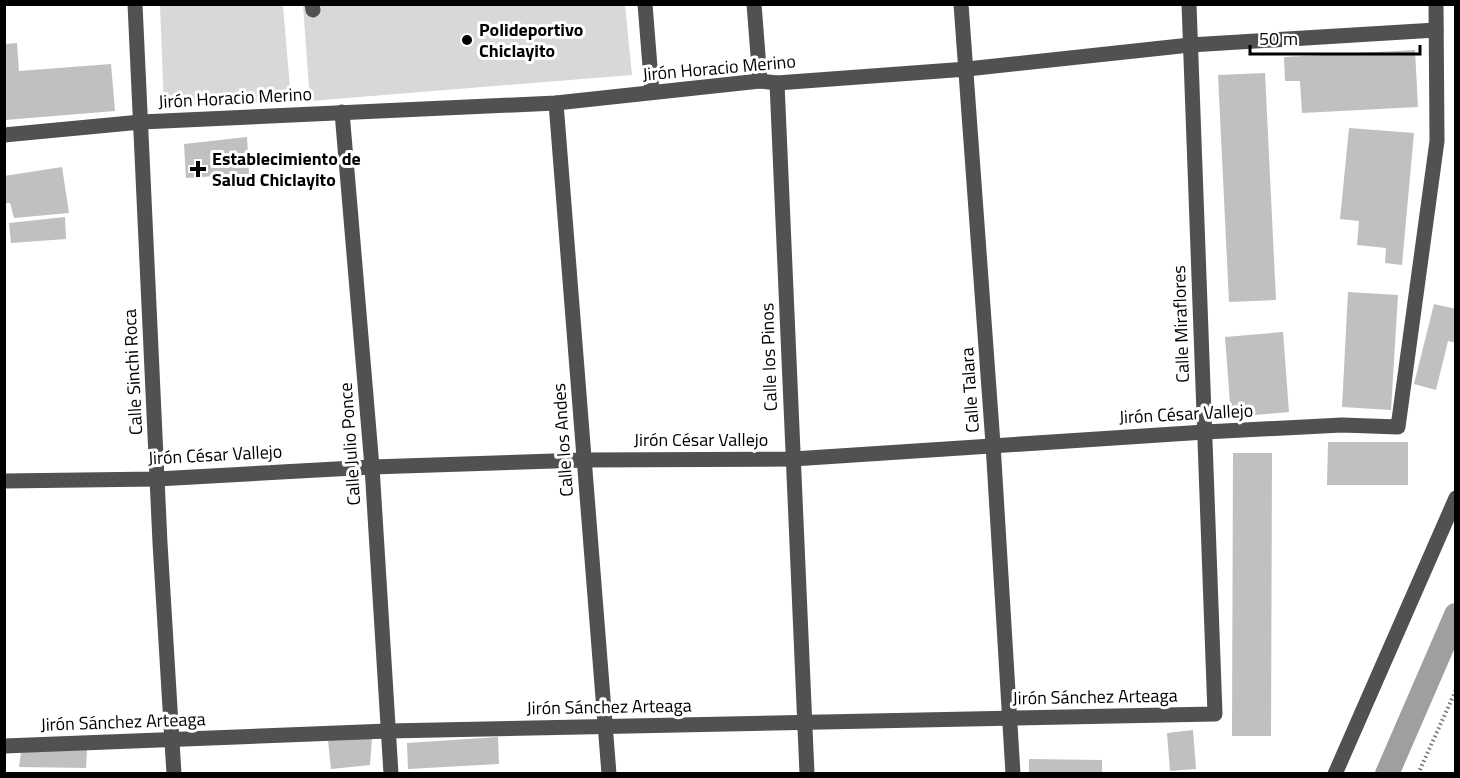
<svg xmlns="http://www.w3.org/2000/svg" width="1460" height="778" font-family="'Titillium Web',sans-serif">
<rect width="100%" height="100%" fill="#fff"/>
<!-- green -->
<g fill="#d8d8d8">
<path d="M160 5H283L291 100 164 107Z"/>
<path d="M303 5H625L632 75 310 101Z"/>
</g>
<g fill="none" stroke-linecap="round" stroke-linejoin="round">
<!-- canal -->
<path stroke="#9f9f9f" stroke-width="24" d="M1387 774 1456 615"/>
</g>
<!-- building -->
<g fill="#c0c0c0">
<path d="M17 43 19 71 111 64 115 111 5 120V44Z"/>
<path d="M1415 50 1418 107 1302 113 1300 81H1285L1284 57Z"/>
<path d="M1265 73 1276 300 1229 302 1218 75Z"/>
<path d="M1349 128 1414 133 1402 265 1385 263 1386 248 1357 245 1359 221 1340 219Z"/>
<path d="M247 137 249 174 186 178 184 144Z"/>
<path d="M62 167 69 213 14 218 10 203H4V176Z"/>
<path d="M65 217 66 239 11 243 9 223Z"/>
<path d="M1348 292 1398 295 1391 410 1342 407Z"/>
<path d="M1434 304 1456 309V343L1448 341 1436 390 1414 384Z"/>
<path d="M1283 332 1289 412 1231 417 1225 337Z"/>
<path d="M1328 442H1408V485H1327Z"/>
<path d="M1233 453H1272L1271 736H1232Z"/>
<path d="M1193 730 1196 769 1170 771 1167 733Z"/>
<path d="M498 737 499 764 408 769 407 743Z"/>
<path d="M372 738 370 765 331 769 328 740Z"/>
<path d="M87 749 86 768 19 767 21 752Z"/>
<path d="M1029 759 1102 760V774H1029Z"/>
</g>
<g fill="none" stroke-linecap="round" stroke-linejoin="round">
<!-- path -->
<path stroke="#737373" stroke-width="4" stroke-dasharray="1.5 3" stroke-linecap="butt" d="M1418 774 1456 690"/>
<!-- minor -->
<g stroke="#515151" stroke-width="15">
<path d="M135 4 160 543 174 774"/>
<path d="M312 4 313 10"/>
<path d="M645 4 652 92"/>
<path d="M754 4 760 81"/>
<path d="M961 4 993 444 1013 774"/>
<path d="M777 83 807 774"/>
<path d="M556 103 609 774"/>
<path d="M342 112 372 467 391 774"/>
<path d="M4 135 141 122 556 103 760 81 777 83 967 69 1190 45 1436 30"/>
<path d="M4 481 157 479 372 467 584 460 793 459 1205 432 1342 425 1398 427 1437 141 1436 4"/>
<path d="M4 746 388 731 1215 714 1189 4"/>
<path d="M1335 774 1456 498"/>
</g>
</g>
<!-- markers -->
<g fill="#000" stroke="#fff" stroke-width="2">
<circle cx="467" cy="40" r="6"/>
<path d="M195 160h6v6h6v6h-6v6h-6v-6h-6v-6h6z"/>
</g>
<g text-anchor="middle" stroke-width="6" stroke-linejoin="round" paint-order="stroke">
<!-- poi labels -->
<g font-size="18" font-weight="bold" fill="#000" stroke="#fff" text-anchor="start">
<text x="479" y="36">Polideportivo<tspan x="479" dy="21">Chiclayito</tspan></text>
<text x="212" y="165">Establecimiento de<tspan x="212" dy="21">Salud Chiclayito</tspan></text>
</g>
<!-- street labels -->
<g font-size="18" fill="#000" stroke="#fff">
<text transform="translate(719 68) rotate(-5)" y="6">Jirón Horacio Merino</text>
<text transform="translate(235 98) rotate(-3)" y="6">Jirón Horacio Merino</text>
<text transform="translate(1181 324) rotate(-92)" y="6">Calle Miraflores</text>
<text transform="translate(769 357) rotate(-92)" y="6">Calle los Pinos</text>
<text transform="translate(133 372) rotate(-93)" y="6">Calle Sinchi Roca</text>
<text transform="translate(970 390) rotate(-94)" y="6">Calle Talara</text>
<text transform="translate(1186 414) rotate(-3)" y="6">Jirón César Vallejo</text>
<text transform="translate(563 440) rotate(-94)" y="6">Calle los Andes</text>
<text x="701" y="446">Jirón César Vallejo</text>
<text transform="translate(350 444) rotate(-94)" y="6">Calle Julio Ponce</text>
<text transform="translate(215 455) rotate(-3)" y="6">Jirón César Vallejo</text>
<text transform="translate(1095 697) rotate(-1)" y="6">Jirón Sánchez Arteaga</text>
<text transform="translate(609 707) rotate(-1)" y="6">Jirón Sánchez Arteaga</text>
<text transform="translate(123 722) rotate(-2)" y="6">Jirón Sánchez Arteaga</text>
</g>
</g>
<!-- border -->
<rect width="1460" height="778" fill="none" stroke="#000000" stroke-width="12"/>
<!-- scale -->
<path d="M1250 45v9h170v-9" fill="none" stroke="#000000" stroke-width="3"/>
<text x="1259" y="45" font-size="18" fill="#000000" stroke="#ffffff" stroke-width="4.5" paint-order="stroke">50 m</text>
</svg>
